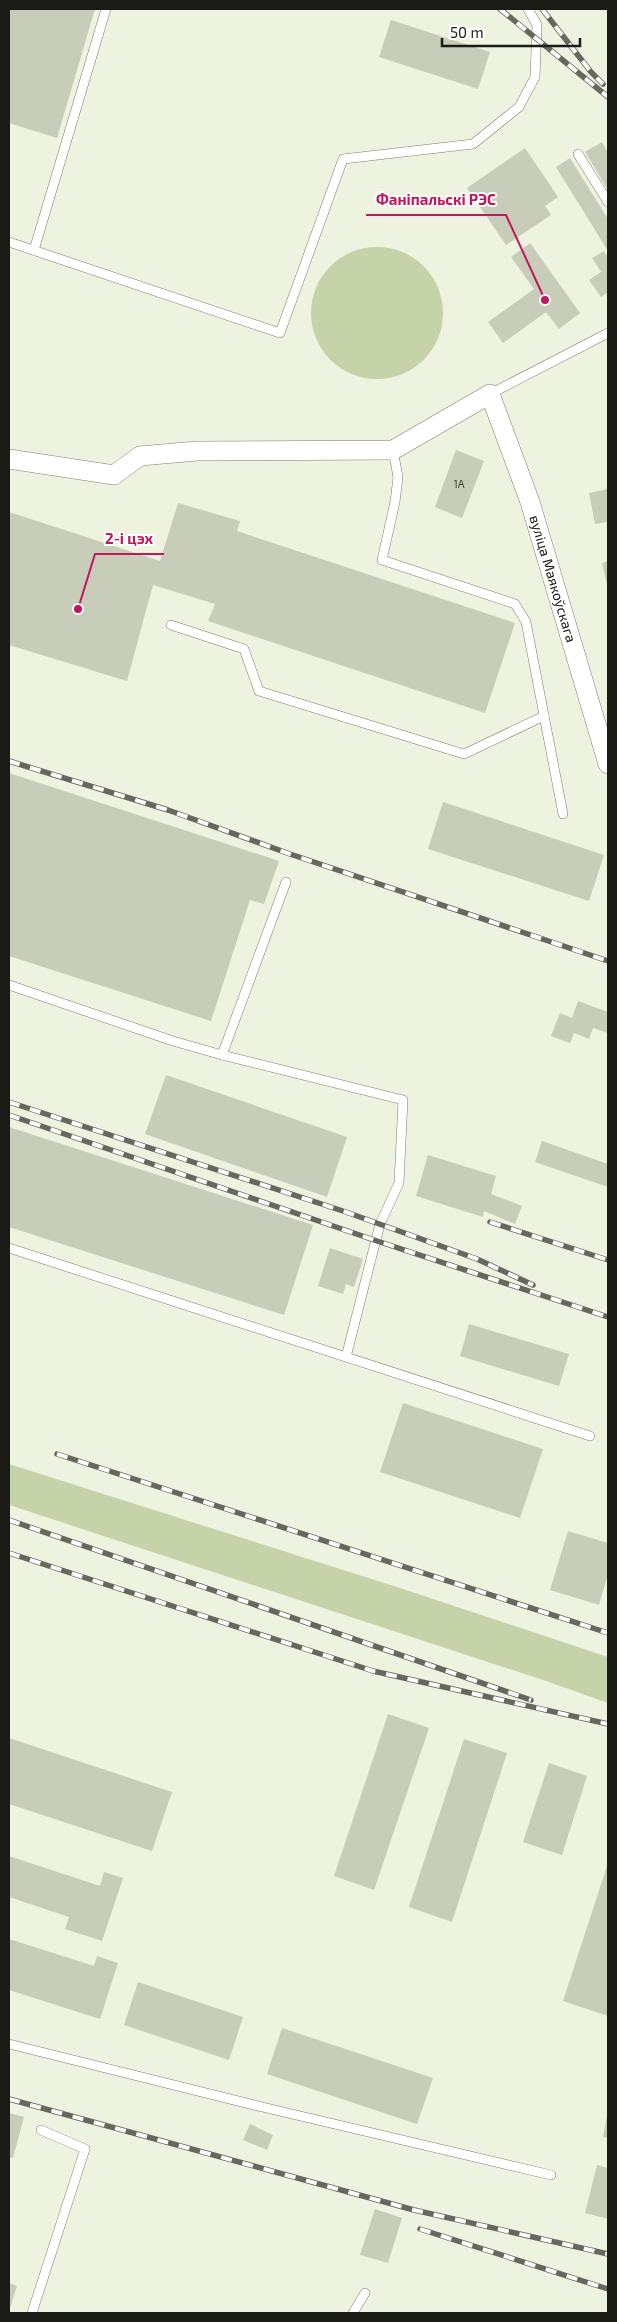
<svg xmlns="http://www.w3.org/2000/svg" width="617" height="2322" font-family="'Exo 2',sans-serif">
<rect width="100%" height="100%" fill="#edf3de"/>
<!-- green -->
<g fill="#c6d2a7">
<circle cx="377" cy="313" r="66"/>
<path d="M9 1464 400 1588 608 1657V1703L549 1682 9 1505Z"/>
</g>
<!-- building -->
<g fill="#c7cdb8">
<path d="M9 9H95L57 138 9 123Z"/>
<path d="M391 20 490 52 478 89 379 57Z"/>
<path d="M602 142 608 153V190L585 152Z"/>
<path d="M525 148 558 197 545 206 551 215 506 245 467 188Z"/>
<path d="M570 158 608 219V251L556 167Z"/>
<path d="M530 243 580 313 559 329 546 312 503 343 488 322 534 289 511 257Z"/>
<path d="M604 251 608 258V292L601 297 589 280 601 272 592 258Z"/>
<path d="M456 450 484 461 462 518 435 507Z"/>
<path d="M608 489V522L595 524 589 493Z"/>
<path d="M178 503 240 521 237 531 515 623 485 713 208 621 215 604 153 585 127 681 9 645V512L160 561Z"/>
<path d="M608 561V585H607L602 563Z"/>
<path d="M9 773 279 861 264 904 250 900 211 1021 9 956Z"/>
<path d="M443 802 604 855 589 901 428 849Z"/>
<path d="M578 1001 608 1012V1033L593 1028 589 1039 574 1033 570 1043 551 1036 560 1013 572 1018Z"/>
<path d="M166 1075 347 1137 327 1197 145 1134Z"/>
<path d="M9 1127 313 1225 284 1315 9 1227Z"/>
<path d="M542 1141 608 1164V1187L535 1162Z"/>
<path d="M428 1155 496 1176 491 1194 522 1206 515 1224 484 1211 483 1217 416 1196Z"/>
<path d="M330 1248 363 1259 354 1287 346 1284 343 1294 318 1286Z"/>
<path d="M469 1324 569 1354 559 1386 460 1356Z"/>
<path d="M403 1403 543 1449 520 1518 380 1472Z"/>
<path d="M568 1531 608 1543V1574L599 1605 550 1590Z"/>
<path d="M388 1714 429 1728 374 1890 334 1876Z"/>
<path d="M9 1738 172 1792 152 1851 9 1804Z"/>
<path d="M464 1739 507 1753 452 1922 409 1907Z"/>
<path d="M549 1763 587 1776 562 1855 523 1842Z"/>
<path d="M9 1856 100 1886 104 1872 123 1878 102 1941 65 1929 69 1917 9 1897Z"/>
<path d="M608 1863V2016L563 2001Z"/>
<path d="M9 1939 94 1966 97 1956 118 1963 100 2019 9 1990Z"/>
<path d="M138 1982 243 2017 229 2060 124 2025Z"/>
<path d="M282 2028 433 2078 417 2124 267 2074Z"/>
<path d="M9 2113 24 2117 13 2158 9 2157Z"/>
<path d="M607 2116H608V2138L603 2137Z"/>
<path d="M250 2124 273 2135 267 2150 243 2140Z"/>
<path d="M597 2165 608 2168V2219L585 2213Z"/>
<path d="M375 2209 402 2218 388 2263 360 2255Z"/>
<path d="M9 2283 17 2286 9 2311Z"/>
</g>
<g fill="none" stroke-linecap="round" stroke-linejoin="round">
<defs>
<g id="lane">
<path d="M578 154 608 202"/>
<path d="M9 242 280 333 343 159 473 144 519 107 535 77 537 25 528 9"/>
<path d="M34 250 106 9"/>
<path d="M490 394 608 333"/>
<path d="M393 450 398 477 395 502 382 560 515 604 526 622 563 814"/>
<path d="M171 625 244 649 259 691 464 754 544 716"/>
<path d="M286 882 222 1055 403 1100 399 1183 380 1224 346 1357"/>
<path d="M9 985 173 1041 222 1055"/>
<path d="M9 1248 590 1436"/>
<path d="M9 2044 258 2106 551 2175"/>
<path d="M32 2313 85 2149 41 2130"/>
<path d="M353 2313 365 2293"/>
</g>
<g id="street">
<path id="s1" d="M9 459 114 475 140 456 197 451 393 450 490 394 530 502 608 764"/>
</g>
</defs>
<!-- lane casing -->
<use href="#lane" stroke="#7b806e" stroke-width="10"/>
<!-- street casing -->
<use href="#street" stroke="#7b806e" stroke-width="20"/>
<!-- lane -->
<use href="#lane" stroke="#fff" stroke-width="9"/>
<!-- street -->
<use href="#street" stroke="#fff" stroke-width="19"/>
<defs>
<g id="rail">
<path d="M500 9 608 97"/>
<path d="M542 9 591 72 603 84"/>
<path d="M9 761 168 810 290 854 608 961"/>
<path d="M9 1102 346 1212 477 1259 533 1285"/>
<path d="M9 1115 377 1241 608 1317"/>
<path d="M490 1222 608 1260"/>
<path d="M57 1454 608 1633"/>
<path d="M9 1520 531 1700"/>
<path d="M9 1553 373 1671 608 1724"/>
<path d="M9 2099 414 2210 608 2254"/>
<path d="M420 2229 608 2289"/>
</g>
</defs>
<!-- rail casing -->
<use href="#rail" stroke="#65695d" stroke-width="5.5"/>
<!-- rail -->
<use href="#rail" stroke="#fff" stroke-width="4" stroke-dasharray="11" stroke-linecap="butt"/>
</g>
<g text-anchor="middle" stroke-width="4" stroke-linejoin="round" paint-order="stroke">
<!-- number labels -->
<g font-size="11" fill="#44483d">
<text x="459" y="488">1А</text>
</g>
<!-- street labels -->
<g font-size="14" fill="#191b14" stroke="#fff">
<text dy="5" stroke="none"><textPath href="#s1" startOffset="699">вуліца Маякоўскага</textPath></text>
</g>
</g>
<!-- callouts -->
<path fill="none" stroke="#c2185b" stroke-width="2" d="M545 300L506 215H366M78 609L95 554H164"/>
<g fill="#c2185b" stroke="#fff" stroke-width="2">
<circle cx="545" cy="300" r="5"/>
<circle cx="78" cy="609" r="5"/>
</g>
<g font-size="15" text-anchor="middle" font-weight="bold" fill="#c2185b" stroke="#fff" stroke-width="4" stroke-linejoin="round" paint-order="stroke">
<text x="436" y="205">Фаніпальскі РЭС</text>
<text x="129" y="544">2-і цэх</text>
</g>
<!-- border -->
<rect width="617" height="2322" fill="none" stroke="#191b14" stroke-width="20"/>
<!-- scale -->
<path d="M442 38v8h138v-8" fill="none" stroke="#191b14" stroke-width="2.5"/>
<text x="450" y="38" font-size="15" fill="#191b14" stroke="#ffffff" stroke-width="4" paint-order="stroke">50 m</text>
</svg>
